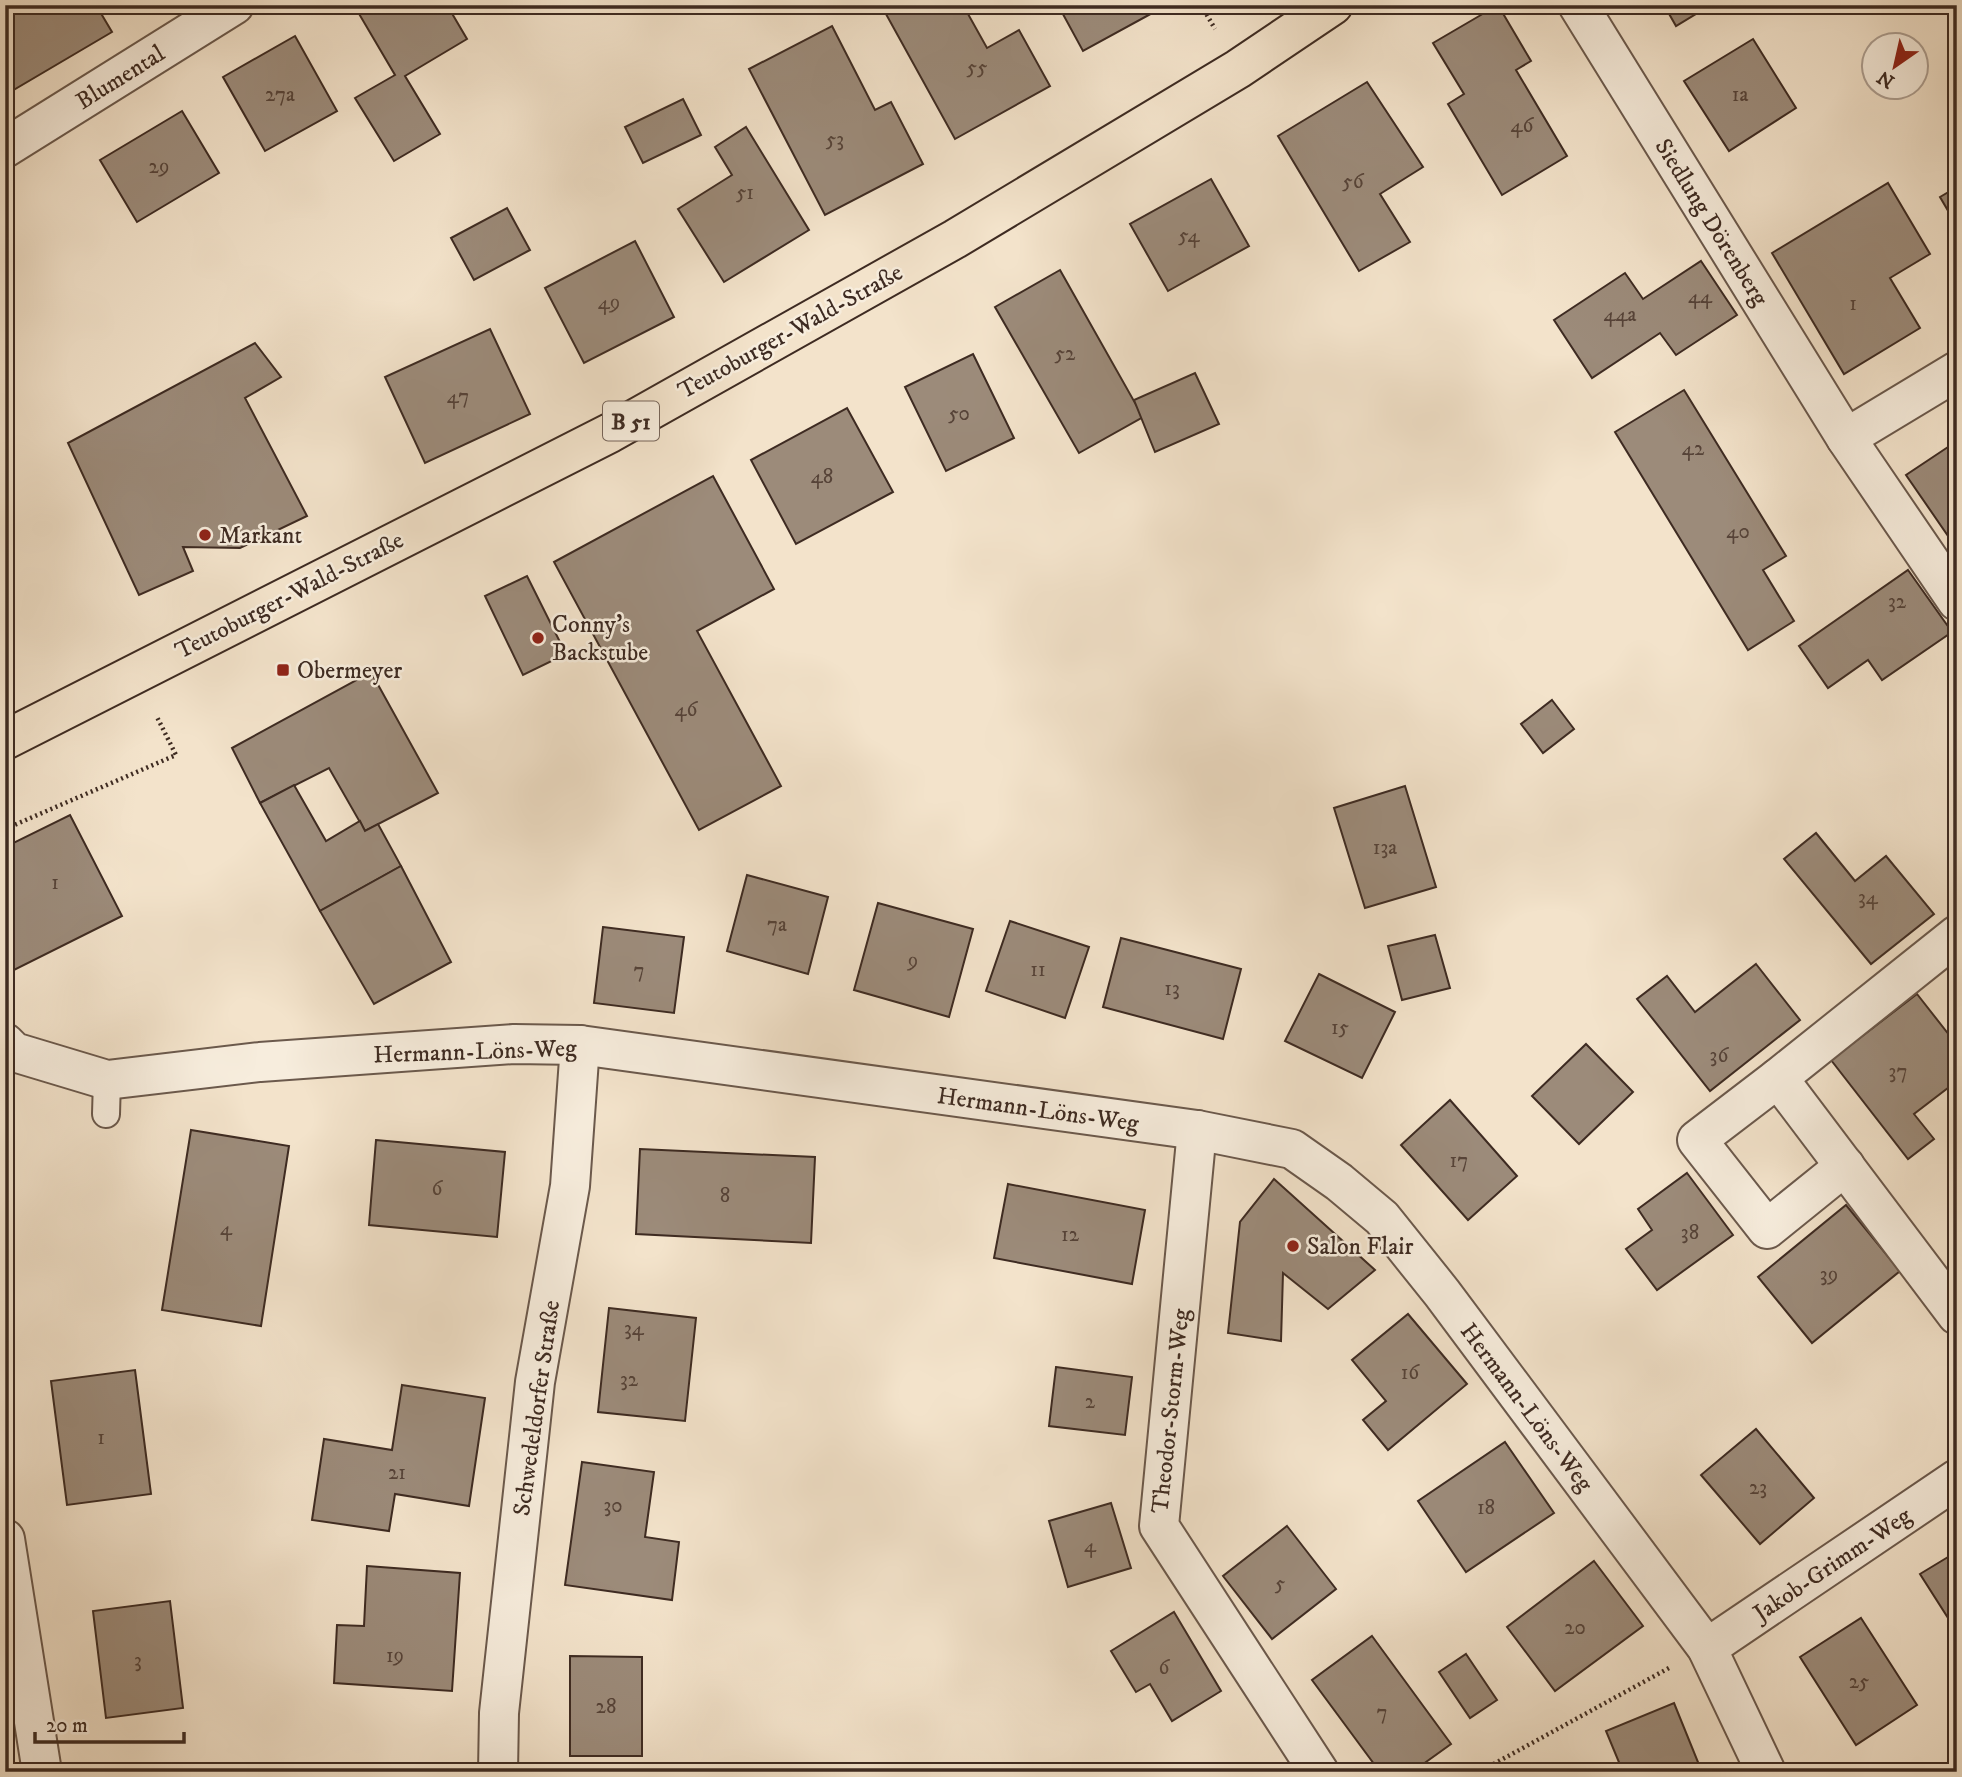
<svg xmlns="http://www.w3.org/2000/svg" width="1962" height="1777" font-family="'IM FELL DW Pica',serif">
<rect width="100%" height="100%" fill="#f3e3cb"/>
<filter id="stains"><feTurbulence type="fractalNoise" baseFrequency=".00286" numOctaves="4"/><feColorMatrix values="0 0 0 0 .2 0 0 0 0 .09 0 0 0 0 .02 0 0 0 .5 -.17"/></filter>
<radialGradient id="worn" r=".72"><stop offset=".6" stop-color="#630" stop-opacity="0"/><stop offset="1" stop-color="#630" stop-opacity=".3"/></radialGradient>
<!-- building -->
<g fill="#9c8b7a" stroke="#3e2b22" stroke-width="2">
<path d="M5 5H96L112 32 5 95Z"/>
<path d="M359 5H447L467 39 405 76 440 134 394 161 355 98 395 75 355 7Z"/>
<path d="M881 5H963L987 48 1019 30 1050 86 955 139Z"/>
<path d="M1058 5H1167L1083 51Z"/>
<path d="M1498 5 1531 61 1516 70 1567 156 1502 195 1448 104 1464 94 1433 43Z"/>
<path d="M1664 5H1702L1704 9 1676 26Z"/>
<path d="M832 26 875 110 891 102 923 164 825 215 749 69Z"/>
<path d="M295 36 337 111 265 151 223 77Z"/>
<path d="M1753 39 1796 108 1729 151 1684 81Z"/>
<path d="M1367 82 1423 167 1380 194 1410 242 1359 271 1278 136Z"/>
<path d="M683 99 701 135 643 163 625 127Z"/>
<path d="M182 111 219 173 137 222 100 160Z"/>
<path d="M746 127 809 230 724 282 678 209 732 175 715 147Z"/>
<path d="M1211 179 1249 246 1168 291 1130 224Z"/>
<path d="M1888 183 1930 254 1890 278 1920 328 1844 374 1772 253Z"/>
<path d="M1957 187V226L1940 197Z"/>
<path d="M507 208 530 250 474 280 451 238Z"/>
<path d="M635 241 674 317 584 363 545 288Z"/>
<path d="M1701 261 1737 315 1676 355 1660 333 1592 378 1554 320 1625 273 1643 299Z"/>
<path d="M1060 270 1143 417 1079 453 995 307Z"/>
<path d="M490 329 530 414 425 463 385 377Z"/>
<path d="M255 343 281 377 245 398 307 516 240 548 183 547 193 571 139 595 68 443Z"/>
<path d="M973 354 1014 438 946 471 905 387Z"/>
<path d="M1195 373 1219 424 1155 452 1134 400Z"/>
<path d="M1684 390 1786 556 1763 570 1794 621 1748 650 1615 432Z"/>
<path d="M847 408 893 492 796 544 751 460Z"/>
<path d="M1957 441V549L1906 475Z"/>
<path d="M713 476 774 589 697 631 781 786 699 830 554 562Z"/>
<path d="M1908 570 1952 632 1882 680 1868 660 1828 688 1799 646Z"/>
<path d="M527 576 566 654 523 675 485 596Z"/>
<path d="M371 672 438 793 365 831 329 768 260 803 232 748Z"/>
<path d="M1552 700 1574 729 1543 753 1521 724Z"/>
<path d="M294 785 326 841 360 821 365 831 378 824 401 866 320 911 260 803Z"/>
<path d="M1405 786 1436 887 1365 908 1334 808Z"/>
<path d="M70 815 122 916 10 972 5 964V847Z"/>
<path d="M1816 833 1855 881 1886 856 1934 914 1871 964 1784 859Z"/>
<path d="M401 866 451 962 374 1004 320 911Z"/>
<path d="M747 875 828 897 808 974 727 951Z"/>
<path d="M878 903 973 929 949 1017 854 990Z"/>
<path d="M1010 921 1089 947 1065 1018 986 991Z"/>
<path d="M603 927 684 937 674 1013 594 1003Z"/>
<path d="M1435 935 1450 988 1402 1000 1388 946Z"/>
<path d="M1121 938 1241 969 1223 1039 1103 1007Z"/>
<path d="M1756 964 1800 1020 1710 1091 1637 999 1667 976 1695 1012Z"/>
<path d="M1319 974 1395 1012 1362 1078 1285 1041Z"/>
<path d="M1917 994 1957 1045V1081L1914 1114 1934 1139 1908 1159 1831 1060Z"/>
<path d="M1586 1044 1633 1092 1579 1144 1532 1096Z"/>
<path d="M1450 1100 1517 1176 1468 1220 1401 1145Z"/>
<path d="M191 1130 289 1146 261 1326 162 1310Z"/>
<path d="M376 1140 505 1152 497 1237 369 1225Z"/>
<path d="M640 1149 815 1157 811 1243 636 1234Z"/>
<path d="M1687 1173 1733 1235 1657 1290 1626 1249 1652 1230 1638 1209Z"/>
<path d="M1274 1179 1375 1270 1328 1309 1283 1273 1281 1341 1228 1333 1240 1222Z"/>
<path d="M1008 1184 1145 1210 1132 1284 994 1258Z"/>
<path d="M1846 1205 1900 1271 1812 1343 1758 1277Z"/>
<path d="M609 1308 696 1318 685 1421 598 1412Z"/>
<path d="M1408 1314 1467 1384 1388 1450 1363 1420 1386 1401 1352 1360Z"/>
<path d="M1056 1367 1132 1377 1125 1435 1049 1426Z"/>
<path d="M135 1370 151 1494 67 1505 51 1381Z"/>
<path d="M402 1385 485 1398 469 1506 395 1494 389 1531 312 1520 324 1439 392 1450Z"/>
<path d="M1756 1429 1814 1498 1760 1544 1701 1475Z"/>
<path d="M1505 1442 1554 1513 1466 1572 1418 1501Z"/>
<path d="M582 1462 654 1472 645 1537 679 1542 672 1600 565 1585Z"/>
<path d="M1111 1503 1131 1568 1068 1587 1049 1521Z"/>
<path d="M1287 1526 1336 1589 1272 1639 1223 1576Z"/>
<path d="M1953 1554 1957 1560V1632L1920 1574Z"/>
<path d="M1594 1561 1643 1626 1555 1691 1507 1627Z"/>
<path d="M367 1566 460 1573 452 1691 334 1683 337 1625 364 1626Z"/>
<path d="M170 1601 183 1708 106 1718 93 1611Z"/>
<path d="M1174 1612 1221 1691 1172 1721 1150 1684 1136 1692 1111 1651Z"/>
<path d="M1861 1618 1917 1705 1856 1745 1800 1657Z"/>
<path d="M1372 1636 1451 1744 1412 1772H1380L1312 1680Z"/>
<path d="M1466 1654 1497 1700 1470 1718 1439 1672Z"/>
<path d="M570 1656 642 1657V1756H570Z"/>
<path d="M1674 1703 1702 1772H1623L1606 1731Z"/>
</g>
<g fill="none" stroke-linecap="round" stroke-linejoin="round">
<defs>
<path id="service" d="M106 1114 107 1080"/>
<g id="minor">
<path d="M1578 5 1846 438 1957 601"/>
<path d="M5 148 234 5"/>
<path d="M1846 438 1957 371"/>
<path d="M1957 935 1778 1078 1957 1315"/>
<path d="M5 1043 14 1052 107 1080 260 1062 514 1044 580 1045 1197 1130 1292 1149 1339 1182 1382 1218 1442 1293 1707 1648 1766 1772"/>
<path d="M1778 1078 1697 1140 1767 1229 1845 1166"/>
<path d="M1197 1130 1159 1526 1319 1772"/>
<path d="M5 1539 42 1772"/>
<path d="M1707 1648 1957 1479"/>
<path d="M498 1772 499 1713 535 1382 570 1186 580 1045"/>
</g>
<path id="primary" d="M5 740 610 433 955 239 1238 69 1333 5"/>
</defs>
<!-- service casing -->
<use href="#service" stroke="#6b594c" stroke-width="30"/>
<!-- minor casing -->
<use href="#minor" stroke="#6b594c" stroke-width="42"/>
<!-- primary casing -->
<use href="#primary" stroke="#3e2b22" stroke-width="42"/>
<!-- path -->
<g stroke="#3e2b22" stroke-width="4.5" stroke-dasharray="2 3.5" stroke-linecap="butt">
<path d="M1201 5 1215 29"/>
<path d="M5 829 176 755 156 715"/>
<path d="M1479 1772 1669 1668"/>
</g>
<!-- service -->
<use href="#service" stroke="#f7eddd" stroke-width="26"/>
<!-- minor -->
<use href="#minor" stroke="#f7eddd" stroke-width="38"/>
<!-- primary -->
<use href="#primary" stroke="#f3e3cb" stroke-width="38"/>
</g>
<!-- markers -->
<g fill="#8f2418" stroke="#f7eddd" stroke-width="2.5">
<circle cx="205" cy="535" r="7"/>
<circle cx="538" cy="638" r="7"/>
<rect x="276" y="663" width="14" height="14" rx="3.5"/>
<circle cx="1293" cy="1246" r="7"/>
</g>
<g text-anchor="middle" stroke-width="5" stroke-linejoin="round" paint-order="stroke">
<!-- number labels -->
<g font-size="21" fill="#564338">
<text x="977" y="74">55</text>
<text x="280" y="101">27a</text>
<text x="1740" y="101">1a</text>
<text x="1522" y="132">46</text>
<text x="835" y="146">53</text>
<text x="159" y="173">29</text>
<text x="1353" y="188">56</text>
<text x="745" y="199">51</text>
<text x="1189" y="242">54</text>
<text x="1700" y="303">44</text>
<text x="609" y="309">49</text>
<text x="1853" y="310">1</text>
<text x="1620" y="321">44a</text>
<text x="1065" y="360">52</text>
<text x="458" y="403">47</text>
<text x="959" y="420">50</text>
<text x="1693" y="455">42</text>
<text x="822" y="483">48</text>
<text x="1738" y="538">40</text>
<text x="1897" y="608">32</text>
<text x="686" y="716">46</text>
<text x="1385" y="854">13a</text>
<text x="55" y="889">1</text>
<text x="1868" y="904">34</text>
<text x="777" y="931">7a</text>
<text x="913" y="967">9</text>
<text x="1038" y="976">11</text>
<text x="639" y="977">7</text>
<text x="1172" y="995">13</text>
<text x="1340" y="1034">15</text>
<text x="1719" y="1062">36</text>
<text x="1898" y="1078">37</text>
<text x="1459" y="1167">17</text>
<text x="437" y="1195">6</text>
<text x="725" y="1202">8</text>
<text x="226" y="1235">4</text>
<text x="1690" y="1239">38</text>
<text x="1070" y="1241">12</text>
<text x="1829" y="1281">39</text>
<text x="634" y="1335">34</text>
<text x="1410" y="1379">16</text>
<text x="629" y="1386">32</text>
<text x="1090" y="1408">2</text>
<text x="101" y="1444">1</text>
<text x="397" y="1479">21</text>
<text x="1758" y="1494">23</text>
<text x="613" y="1512">30</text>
<text x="1486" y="1514">18</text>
<text x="1090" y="1552">4</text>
<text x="1280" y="1590">5</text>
<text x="1575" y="1634">20</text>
<text x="395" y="1662">19</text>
<text x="138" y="1667">3</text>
<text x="1164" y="1674">6</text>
<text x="1859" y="1688">25</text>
<text x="606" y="1713">28</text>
<text x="1382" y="1719">7</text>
</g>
<!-- shield labels -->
<rect fill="#f7eddd" stroke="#76655a" stroke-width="2" x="603" y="401.5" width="56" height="39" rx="5"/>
<g font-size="23" font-weight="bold" fill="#3e2b22">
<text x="631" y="429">B 51</text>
</g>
<!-- street labels -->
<g font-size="24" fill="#3e2b22" stroke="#f7eddd">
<text transform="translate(120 77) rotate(-32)" y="8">Blumental</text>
<text transform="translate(1712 222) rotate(58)" y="8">Siedlung Dörenberg</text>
<text transform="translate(790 331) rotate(-29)" y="8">Teutoburger-Wald-Straße</text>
<text transform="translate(289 595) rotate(-27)" y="8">Teutoburger-Wald-Straße</text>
<text transform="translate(475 1051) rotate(-2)" y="8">Hermann-Löns-Weg</text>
<text transform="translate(1038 1109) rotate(8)" y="8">Hermann-Löns-Weg</text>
<text transform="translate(1527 1407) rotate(53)" y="8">Hermann-Löns-Weg</text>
<text transform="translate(536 1408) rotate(-82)" y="8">Schwedeldorfer Straße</text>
<text transform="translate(1170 1411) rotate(-84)" y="8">Theodor-Storm-Weg</text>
<text transform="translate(1832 1564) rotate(-34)" y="8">Jakob-Grimm-Weg</text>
</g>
<!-- poi labels -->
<g font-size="24" fill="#3e2b22" stroke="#f7eddd" text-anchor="start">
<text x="219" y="543">Markant</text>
<text x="552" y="632">Conny's<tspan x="552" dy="28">Backstube</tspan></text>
<text x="297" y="678">Obermeyer</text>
<text x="1307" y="1254">Salon Flair</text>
</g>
</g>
<!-- margin -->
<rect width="1962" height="1777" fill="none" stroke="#f3e3cb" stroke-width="28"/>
<rect x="7" y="7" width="1948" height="1763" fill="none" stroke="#3e2b22" stroke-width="3.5"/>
<rect x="14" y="14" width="1934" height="1749" fill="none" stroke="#3e2b22" stroke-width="2"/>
<!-- north arrow -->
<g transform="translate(1895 66) rotate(214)"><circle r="33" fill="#f7eddd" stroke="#ad9f92" stroke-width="2"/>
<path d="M0-5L12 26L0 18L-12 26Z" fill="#8f2418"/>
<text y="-10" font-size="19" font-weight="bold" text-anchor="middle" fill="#3e2b22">N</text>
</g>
<!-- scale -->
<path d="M35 1732v10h149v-10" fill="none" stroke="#3e2b22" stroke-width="3.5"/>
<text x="46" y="1732" font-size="21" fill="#3e2b22" stroke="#f7eddd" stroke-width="5" paint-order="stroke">20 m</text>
<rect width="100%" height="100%" filter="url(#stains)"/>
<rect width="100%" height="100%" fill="url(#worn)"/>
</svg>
